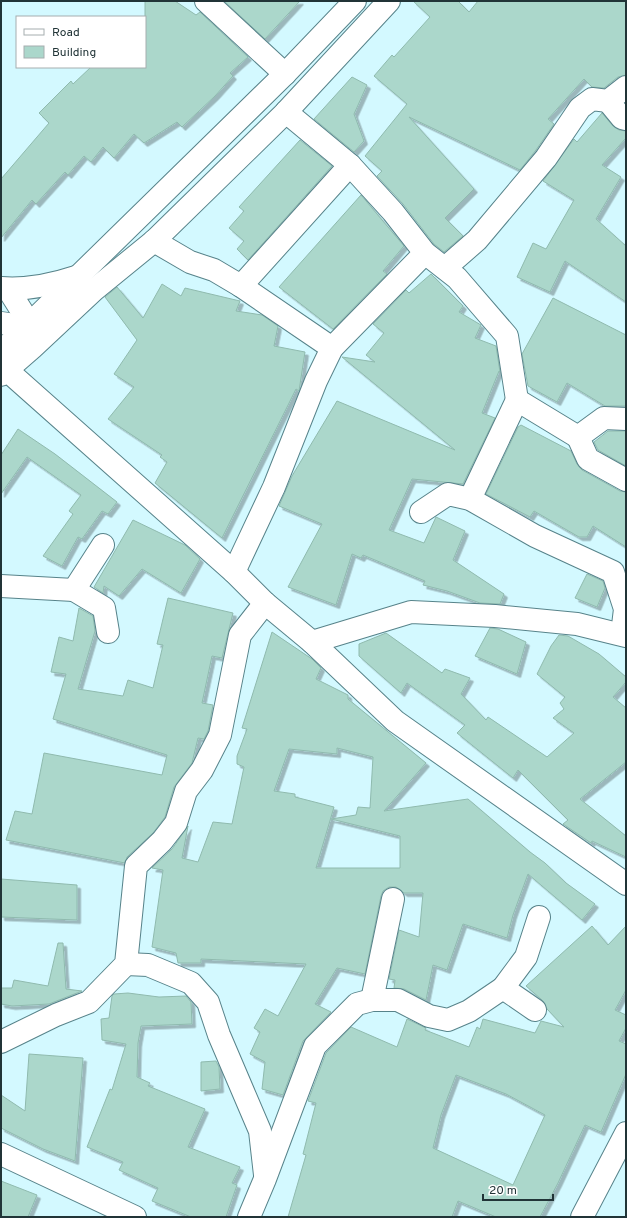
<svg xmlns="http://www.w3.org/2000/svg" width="627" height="1218" font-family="Overpass,sans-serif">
<defs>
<filter id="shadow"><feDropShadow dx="3.5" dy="3.5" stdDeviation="0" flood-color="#0004"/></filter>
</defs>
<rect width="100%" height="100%" fill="#d3f9ff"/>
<!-- building -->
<g fill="#abd7cb" stroke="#8fbaae" fill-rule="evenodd" filter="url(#shadow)">
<path d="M145 1H175L196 15 200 12 248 57 230 73 233 76 215 96 182 127 177 122 144 143 134 134 114 158 103 147 91 162 84 156 68 175 65 172 36 204 32 200 1 238V179L49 123 39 113 71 81 73 84 91 67H145Z"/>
<path d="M224 1H300L265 39Z"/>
<path d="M413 1H458L469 12 478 1H626V75L618 77 604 88 592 87 584 79 548 119 554 124 536 150 520 170 409 117 474 189 445 218 463 236 444 252 434 244 403 204 377 176 382 171 365 156 407 104 374 76 392 55 394 57 430 17Z"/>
<path d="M352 77 367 85 354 114 364 141 354 152 314 119Z"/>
<path d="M602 113 613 126 619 130 626 131V138L602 165 621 177 596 219 626 246V302L565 261 550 292 517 277 533 243 546 249 574 200 543 181 574 139 577 142Z"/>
<path d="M300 140 332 166 248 260 237 249 244 241 229 228 244 211 239 207Z"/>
<path d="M361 195 404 246 383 271 387 274 333 329 279 287Z"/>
<path d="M431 274 463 306 459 312 481 325 475 338 496 346 500 372 499 371 482 413 495 418 463 484 412 479 389 530 424 543 436 517 465 531 453 560 504 594 500 604 480 603 447 591 423 585 425 581 363 555 361 558 352 554 336 605 288 587 322 524 279 506 292 476 337 401 455 450 342 357 375 362 366 355 384 333 373 324 406 290 409 293Z"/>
<path d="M162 284 181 296 185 288 240 301 236 311 262 315 278 326 274 346 305 352 299 391 296 389 222 538 155 483 167 462 160 457 162 455 108 419 134 387 114 374 137 340 105 297 117 287 143 318Z"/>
<path d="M553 298 626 335V406H605L567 383 557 402 528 386 522 354Z"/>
<path d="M521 425 571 451 577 464 582 470 620 491 626 492V547L593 526 587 537H579L534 511 530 517 486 494 518 427Z"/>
<path d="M18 429 55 454 117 502 108 514 102 511 82 539 78 537 62 566 43 556 73 514 69 511 81 495 27 457 1 494V455Z"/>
<path d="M608 431H626V466L598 450 594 442Z"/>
<path d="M133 520 185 545 200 559 181 593 142 569 119 596 104 586 103 593 94 587Z"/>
<path d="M587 574 603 581 605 588 597 607 575 598Z"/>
<path d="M168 598 233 613 222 658 212 656 202 703 213 705 208 731 204 739 198 738 192 763 174 787 165 817 153 833 127 857 125 863 6 840 15 811 32 814 44 753 162 775 167 755 53 719 66 674 51 672 59 637 73 641 79 608 93 616 95 631 78 689 123 696 128 680 153 688 163 645 157 644Z"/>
<path d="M490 628 498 629 526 642 517 674 475 656Z"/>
<path d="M272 632 312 659 321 668 316 679 348 695V699L426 763 384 811 468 799 530 852 545 863 566 883 595 904 582 920 528 874 513 915 507 938 463 924 447 970 433 965 426 1000 404 989 394 988 395 980 389 979 399 930 419 937 423 893H404L396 887H389L383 891 381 896 365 974 337 968 315 1004 331 1012 303 1041 283 1095 262 1089 265 1062 250 1054 260 1032 254 1028 265 1009 278 1016 306 964 201 959V963H178L176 953 152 947 163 870 152 868 172 849 188 826 182 858 198 862 213 822 232 824 244 767 237 764V756L247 729 242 728ZM337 748 373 757 370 808 358 807 356 815 331 819 400 836V868H316L334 807 295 797V794L274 791 289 749 337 754Z"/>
<path d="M386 633 442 673 445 669 470 678 461 694 486 720 488 717 547 757 574 733 553 718 564 709 560 703 565 697 537 674 551 646 559 635 568 636 599 654 626 677V682L613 697 626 708V762L580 799 626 836V857L592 841 591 843 563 824 568 820 518 770 513 778 457 733 465 725 407 683 401 693 359 656V644Z"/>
<path d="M1 879 77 885V920L1 917Z"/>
<path d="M592 926 608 945 626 926V990L615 1010 626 1015V1028L619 1041 626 1044V1074L601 1132 585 1125 558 1183 540 1217H496L458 1201 452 1217H288L306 1155 303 1154 316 1103 308 1101 326 1053 351 1027 397 1047 407 1019 426 1028 425 1030 469 1047 477 1027 480 1029 483 1019 535 1033 541 1021 564 1027 547 1009 542 1000 526 986ZM456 1075 506 1094 545 1115 513 1185 433 1148 441 1115Z"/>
<path d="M58 943H63L66 989 82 991 49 1004 12 1006 1 1004V988H12L14 980 48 986Z"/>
<path d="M128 993 159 997 186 996 191 1002 192 1024 141 1026 138 1043 137 1077 150 1083 148 1086 205 1109 188 1147 240 1167 232 1183 237 1185 226 1217H191L152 1201 158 1188 119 1170 123 1162 87 1147 110 1089 112 1090 126 1044 102 1040 101 1019 109 1018 112 996 114 994Z"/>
<path d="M29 1054 83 1058 75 1161 43 1149 1 1128V1095L25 1111Z"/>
<path d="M216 1061 219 1067 220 1089 201 1091V1062Z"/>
<path d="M1 1181 37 1195 28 1217H1Z"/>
</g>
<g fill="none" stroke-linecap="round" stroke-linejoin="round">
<defs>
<g id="minor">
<path d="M206 1 285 74"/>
<path d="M608 101 622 118 626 119"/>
<path d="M286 112 350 165 393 212 425 253 457 278 507 336 517 400 578 437 604 418 626 419"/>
<path d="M154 241 190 262 214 270 241 286 332 348"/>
<path d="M445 268 477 240 546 158 580 108 592 99 608 101 626 87"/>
<path d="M241 286 350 165"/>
<path d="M1 365 234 572 265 603 312 642 395 721 626 884"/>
<path d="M578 437 588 459 626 480"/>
<path d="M470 499 517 400"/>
<path d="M421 512 448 494 470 499 535 536 613 572 625 609 622 634"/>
<path d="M234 572 274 487 316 381 332 348 425 253"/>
<path d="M1 586 74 590 103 545"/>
<path d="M74 590 104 608 108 632"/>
<path d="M312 642 411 612 495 616 577 624 626 636"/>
<path d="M126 964 148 965 191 983 208 1002 219 1035 260 1131 265 1175"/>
<path d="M503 988 526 957 539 917"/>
<path d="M372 1000 393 899"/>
<path d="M1 1042 56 1015 89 1002 126 964 136 866 162 841 176 823 186 791 202 770 220 735 240 635 265 603"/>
<path d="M1 1154 135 1217"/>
<path d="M249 1217 265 1179 315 1046 357 1004 372 1000H398L429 1016 448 1020 469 1011 503 988 535 1010"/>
<path d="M582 1217 626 1133"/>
</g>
<g id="secondary">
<path d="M1 288C27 290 52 285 76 277"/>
<path d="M8 289 23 313 30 339"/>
<path d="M1 323 35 328"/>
<path d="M1 352 285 74 355 1"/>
<path d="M1 375 32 348 94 290 154 241 286 112 389 1"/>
</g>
</defs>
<!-- minor casing -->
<use href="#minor" stroke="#57838a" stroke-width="24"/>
<!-- secondary casing -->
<use href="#secondary" stroke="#57838a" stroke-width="24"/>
<!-- minor -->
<use href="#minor" stroke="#fff" stroke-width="22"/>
<!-- secondary -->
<use href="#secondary" stroke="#fff" stroke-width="22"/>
</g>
<!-- border -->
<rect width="627" height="1218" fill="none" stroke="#213437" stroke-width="4"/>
<!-- legend -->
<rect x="16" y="16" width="130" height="52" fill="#ffffff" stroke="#a6aeaf"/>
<rect x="24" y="29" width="20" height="6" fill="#ffffff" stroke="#a6aeaf"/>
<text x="52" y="36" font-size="12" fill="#213437">Road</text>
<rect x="24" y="46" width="20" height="12" fill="#abd7cb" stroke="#a6aeaf"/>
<text x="52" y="56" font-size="12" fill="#213437">Building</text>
<!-- scale -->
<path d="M483 1194v6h70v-6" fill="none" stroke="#213437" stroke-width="2"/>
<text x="489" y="1194" font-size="12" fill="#213437" stroke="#ffffff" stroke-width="3" paint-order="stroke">20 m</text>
</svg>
